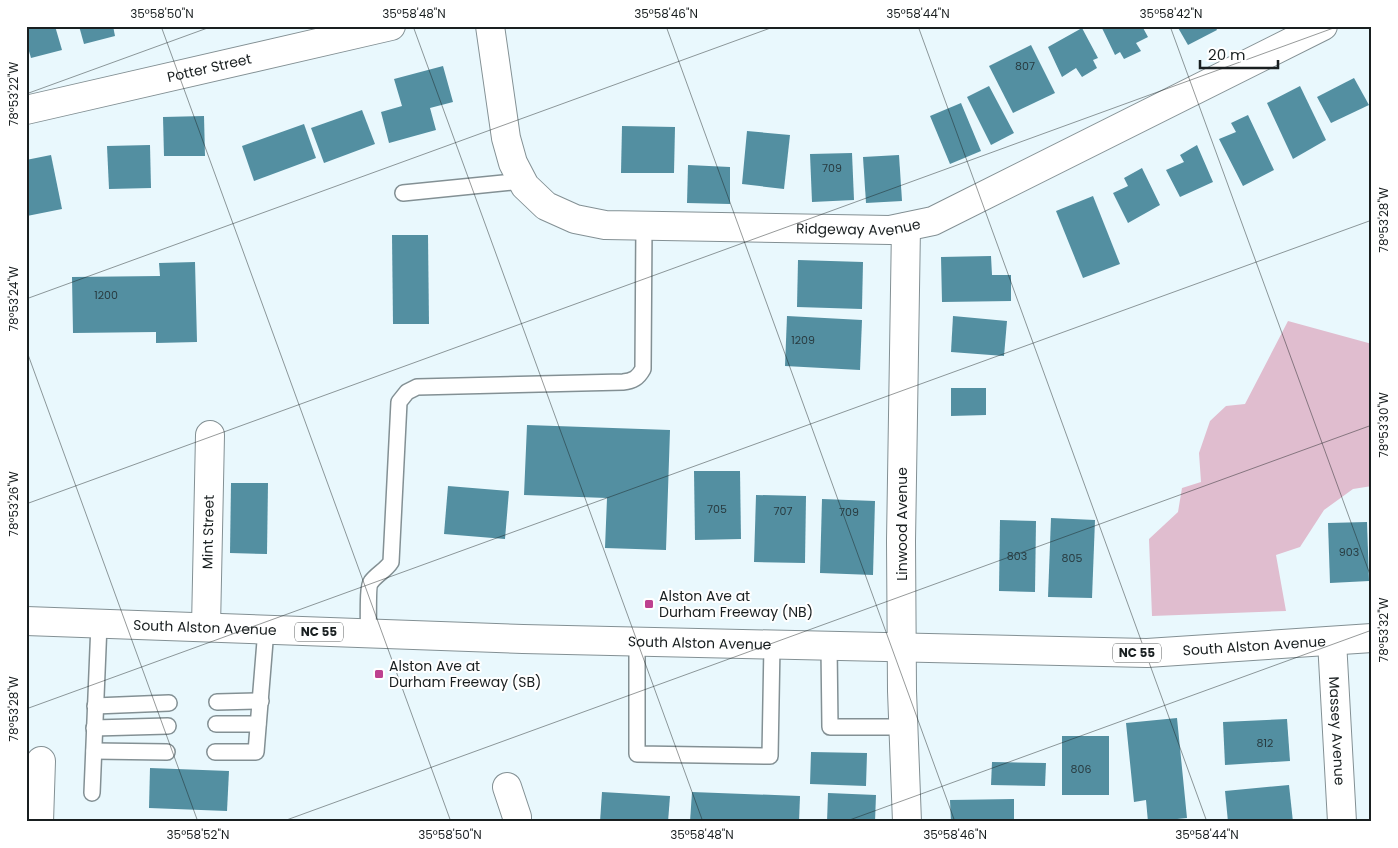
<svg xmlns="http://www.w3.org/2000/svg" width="1398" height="848" font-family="Poppins,sans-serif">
<rect width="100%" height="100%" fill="#e9f8fd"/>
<!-- green -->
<path fill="#e0bdcf" d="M1288 321 1372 344V486L1353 489 1324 510 1300 547 1276 555 1286 611 1152 616 1149 539 1178 512 1182 488 1201 482 1199 453 1210 421 1226 406 1245 404Z"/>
<!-- building -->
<g fill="#538fa1">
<path d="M26 26H55L62 50 31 58 26 41Z"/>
<path d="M79 26H113L115 36 84 44Z"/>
<path d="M1101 26H1142L1148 37 1136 43 1141 51 1124 59 1120 52 1115 55Z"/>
<path d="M1177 26H1215L1217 30 1188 45Z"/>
<path d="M1082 28 1098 58 1093 60 1097 68 1082 77 1076 68 1062 77 1048 47Z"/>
<path d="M1031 45 1055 93 1013 113 989 66Z"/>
<path d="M443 66 453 102 430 108 436 130 389 143 381 112 402 106 394 79Z"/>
<path d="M1354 78 1369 105 1331 123 1317 97Z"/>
<path d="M989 86 1014 133 991 145 967 97Z"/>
<path d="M1300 86 1326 140 1293 159 1267 103Z"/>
<path d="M961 103 981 151 950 164 930 116Z"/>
<path d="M362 110 375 144 324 163 311 128Z"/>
<path d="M1248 115 1274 170 1243 186 1219 139 1236 132 1231 123Z"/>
<path d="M204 116 205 156H164L163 117Z"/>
<path d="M304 124 316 158 254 181 242 146Z"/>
<path d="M622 126 675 127 674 173H621Z"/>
<path d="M747 131 790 135 784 189 742 184Z"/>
<path d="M150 145 151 188 109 189 107 146Z"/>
<path d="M1197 145 1213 182 1180 197 1166 170 1184 162 1180 155Z"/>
<path d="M852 153 854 200 812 202 810 154Z"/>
<path d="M51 155 62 209 27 216 26 160Z"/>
<path d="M899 155 902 201 866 203 863 157Z"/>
<path d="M688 165 730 167V204L687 203Z"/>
<path d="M1142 168 1160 205 1128 223 1113 193 1128 186 1124 178Z"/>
<path d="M1093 196 1120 264 1083 278 1056 211Z"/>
<path d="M392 235H428L429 324H393Z"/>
<path d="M991 256 992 275H1011V301L942 302 941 257Z"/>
<path d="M798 260 863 262 862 309 797 307Z"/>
<path d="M195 262 197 342 156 343V332L73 333 72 277 160 276 159 263Z"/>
<path d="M787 316 862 320 860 370 785 366Z"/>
<path d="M953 316 1007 321 1004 356 951 352Z"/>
<path d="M951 388H986V415L951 416Z"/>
<path d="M527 425 670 430 666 550 605 548 607 498 524 495Z"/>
<path d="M694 471H740L741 539 695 540Z"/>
<path d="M231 483H268L267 554 230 553Z"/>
<path d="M448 486 509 491 505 539 444 534Z"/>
<path d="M756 495 806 496 805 563 754 562Z"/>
<path d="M822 499 875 501 873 575 820 573Z"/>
<path d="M1051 518 1095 520 1092 598 1048 597Z"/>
<path d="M1000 520 1036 521 1035 592 999 591Z"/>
<path d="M1367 522 1369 581 1330 583 1328 523Z"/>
<path d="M1177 718 1187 818 1148 822 1146 800 1134 802 1126 723Z"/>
<path d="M1287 719 1290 761 1225 765 1223 722Z"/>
<rect x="1062" y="736" width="47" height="59"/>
<path d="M811 752 867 753 866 786 810 784Z"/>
<path d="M992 762 1046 763 1045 786 991 785Z"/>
<path d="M150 768 229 771 227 811 149 808Z"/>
<path d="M1289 785 1293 822H1228L1225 791Z"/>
<path d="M602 792 670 796 668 822H600Z"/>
<path d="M692 792 800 796 799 822H690Z"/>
<path d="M828 793 876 795 875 822H827Z"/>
<path d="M1014 799V822H951L950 800Z"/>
</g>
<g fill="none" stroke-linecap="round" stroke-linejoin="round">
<defs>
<g id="lane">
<path d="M403 193 522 181"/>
<path d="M368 634C369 624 367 587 371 582 377 574 386 570 391 562L399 402 407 392 417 387 623 382C633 381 638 378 643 369L644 225"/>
<path d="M637 642V754L770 756 772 645"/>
<path d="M829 646 830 727H904"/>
<path d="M217 702 261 701"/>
<path d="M95 706 169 703"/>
<path d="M216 724H258"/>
<path d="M94 728 168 726"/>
<path d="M94 751 167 752"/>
<path d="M215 752H256L266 629"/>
<path d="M92 793 99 624"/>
</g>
<g id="street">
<path id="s1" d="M490 26 506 138 513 163 525 186 546 206 575 219 605 225 890 230 933 221 1323 26"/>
<path id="s2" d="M26 110 391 26"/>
<path d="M906 227 901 541 902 691 907 822"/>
<path id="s3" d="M206 627 210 435"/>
<path id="s4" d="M1332 641 1342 822"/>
<path d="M507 787 517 817V822"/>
<path d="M39 822 41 761"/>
</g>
<g id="primary">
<path id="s5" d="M26 621 523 639 1147 653 1372 638"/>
</g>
</defs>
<!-- lane casing -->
<use href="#lane" stroke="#839094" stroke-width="18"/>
<!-- street casing -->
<use href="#street" stroke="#839094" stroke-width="30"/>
<!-- primary casing -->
<use href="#primary" stroke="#839094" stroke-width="30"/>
<!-- lane -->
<use href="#lane" stroke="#fff" stroke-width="15"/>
<!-- street -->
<use href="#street" stroke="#fff" stroke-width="28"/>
<!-- primary -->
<use href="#primary" stroke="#fff" stroke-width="28"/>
</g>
<!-- ticks -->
<path fill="none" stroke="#191f20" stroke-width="1" stroke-opacity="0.45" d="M161 26 451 822M413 26 703 822M666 26 955 822M918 26 1207 822M1170 26 1372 580M26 94 213 26M26 299 776 26M26 349 198 822M26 504 1339 26M26 709 1372 220M281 822 1372 425M844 822 1372 630"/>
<!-- markers -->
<g fill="#be418f" stroke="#fff" stroke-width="2">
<rect x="644" y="599" width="10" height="10" rx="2.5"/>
<rect x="374" y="669" width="10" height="10" rx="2.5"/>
</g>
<g text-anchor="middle" stroke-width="4" stroke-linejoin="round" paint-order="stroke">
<!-- number labels -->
<g font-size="11" fill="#283b40">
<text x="1025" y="70">807</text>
<text x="832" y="172">709</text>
<text x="106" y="299">1200</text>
<text x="803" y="344">1209</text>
<text x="717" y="513">705</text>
<text x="783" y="515">707</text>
<text x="849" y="516">709</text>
<text x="1349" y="556">903</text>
<text x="1017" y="560">803</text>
<text x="1072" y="562">805</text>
<text x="1265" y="747">812</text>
<text x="1081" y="773">806</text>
</g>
<!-- shield labels -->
<g fill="#fff" stroke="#5e6263" stroke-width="1">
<rect x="295" y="622.5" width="48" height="19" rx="4"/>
<rect x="1113" y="643.5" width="48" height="19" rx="4"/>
</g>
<g font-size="12" font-weight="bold" fill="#191f20">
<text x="319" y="636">NC 55</text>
<text x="1137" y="657">NC 55</text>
</g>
<!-- street labels -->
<g font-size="14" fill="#191f20" stroke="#fff">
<text dy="5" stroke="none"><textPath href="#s2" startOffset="188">Potter Street</textPath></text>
<text dy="5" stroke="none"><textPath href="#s1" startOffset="510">Ridgeway Avenue</textPath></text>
<text transform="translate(902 524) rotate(-90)" y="5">Linwood Avenue</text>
<text dy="5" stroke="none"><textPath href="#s3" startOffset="95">Mint Street</textPath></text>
<text dy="5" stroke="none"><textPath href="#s5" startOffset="179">South Alston Avenue</textPath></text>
<text dy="5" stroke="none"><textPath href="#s5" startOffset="674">South Alston Avenue</textPath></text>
<text dy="5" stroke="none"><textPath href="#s5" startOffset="1229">South Alston Avenue</textPath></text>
<text dy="5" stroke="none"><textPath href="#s4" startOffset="90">Massey Avenue</textPath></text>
</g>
<!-- poi labels -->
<g font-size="14" fill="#191f20" stroke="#fff" text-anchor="start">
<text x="659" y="601">Alston Ave at<tspan x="659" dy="16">Durham Freeway (NB)</tspan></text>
<text x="389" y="671">Alston Ave at<tspan x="389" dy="16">Durham Freeway (SB)</tspan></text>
</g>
</g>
<!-- border -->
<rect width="1398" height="848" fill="none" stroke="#ffffff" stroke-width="55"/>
<!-- scale -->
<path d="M1200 60v8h78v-8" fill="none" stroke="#191f20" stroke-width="2.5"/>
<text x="1208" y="60" font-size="15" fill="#191f20" stroke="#ffffff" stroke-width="4" paint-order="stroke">20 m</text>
<rect x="28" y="28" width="1342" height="792" fill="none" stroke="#191f20" stroke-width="2"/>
<g font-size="12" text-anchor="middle" fill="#191f20">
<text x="162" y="18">35°58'50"N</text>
<text x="414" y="18">35°58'48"N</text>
<text x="666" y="18">35°58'46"N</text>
<text x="918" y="18">35°58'44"N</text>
<text x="1171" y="18">35°58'42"N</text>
<text transform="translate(14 94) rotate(-90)" y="4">78°53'22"W</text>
<text transform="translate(1384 220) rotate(-90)" y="4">78°53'28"W</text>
<text transform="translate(14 299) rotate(-90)" y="4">78°53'24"W</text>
<text transform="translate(1384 425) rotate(-90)" y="4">78°53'30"W</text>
<text transform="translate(14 504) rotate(-90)" y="4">78°53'26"W</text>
<text transform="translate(1384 630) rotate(-90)" y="4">78°53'32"W</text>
<text transform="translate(14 709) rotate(-90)" y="4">78°53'28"W</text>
<text x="198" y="839">35°58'52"N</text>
<text x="450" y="839">35°58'50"N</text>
<text x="702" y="839">35°58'48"N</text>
<text x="955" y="839">35°58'46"N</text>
<text x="1207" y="839">35°58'44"N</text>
</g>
</svg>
